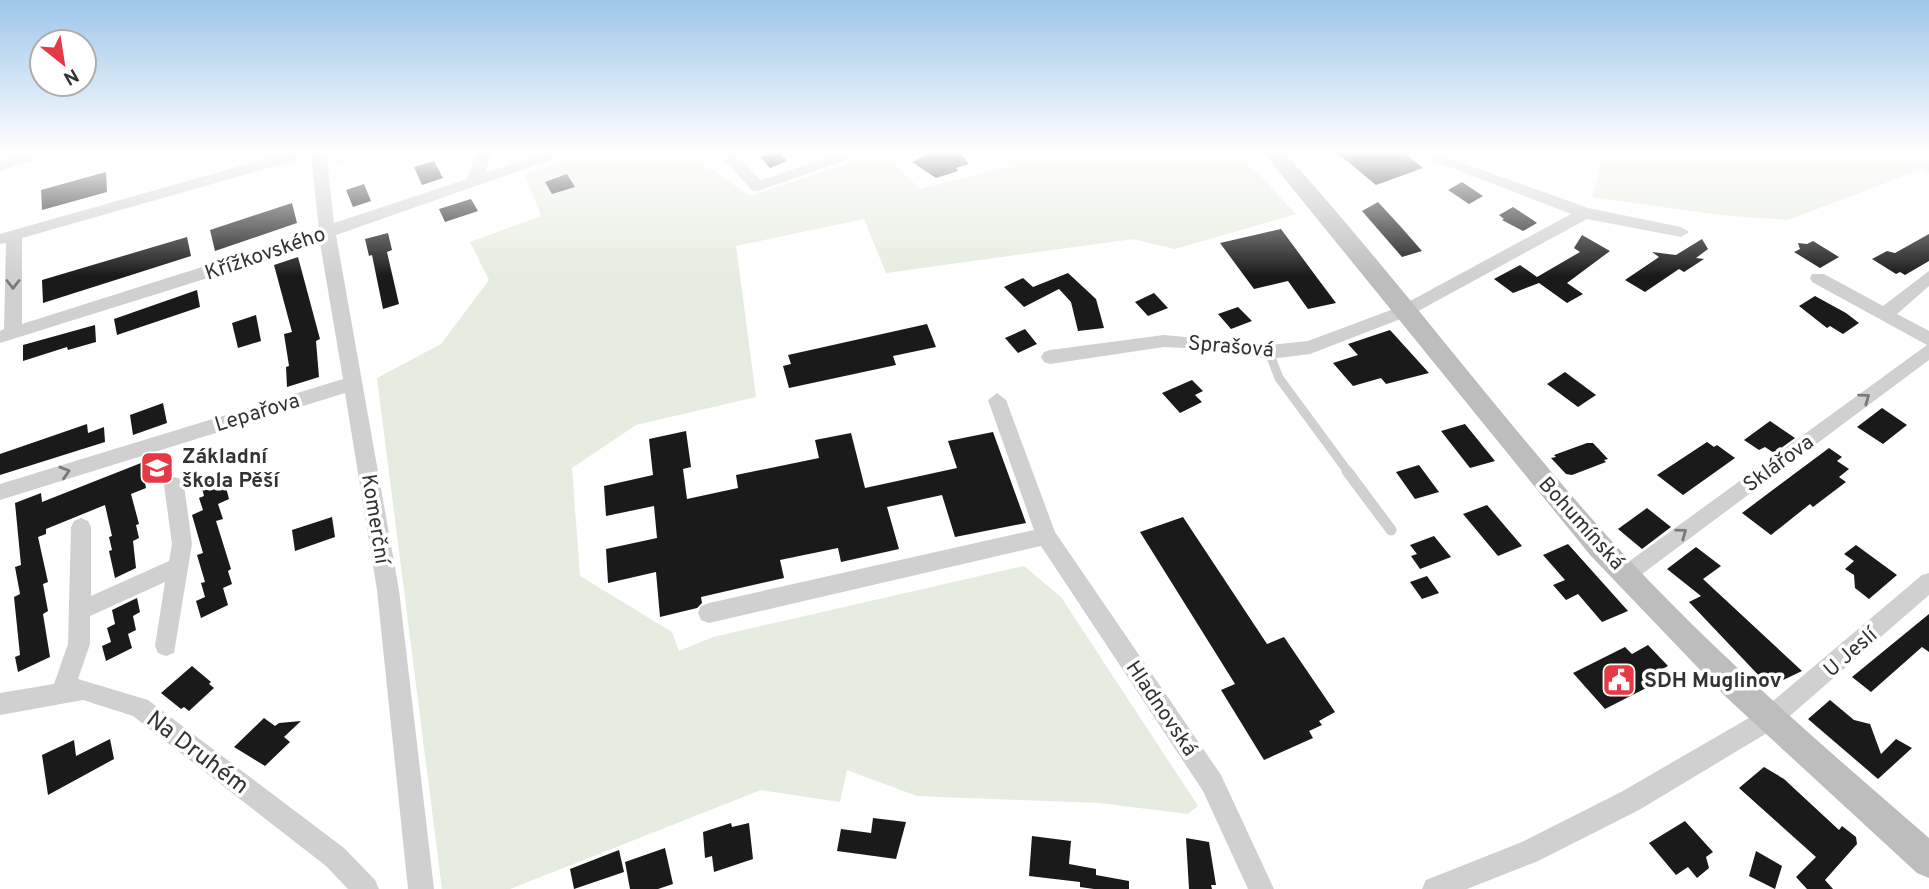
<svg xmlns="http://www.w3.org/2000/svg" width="1929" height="889" font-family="Overpass,sans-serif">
<rect width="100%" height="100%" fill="#fff"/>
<!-- green -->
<g fill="#e6ecdf">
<path d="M325 151H379L328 167Z"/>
<path d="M596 151H690L699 161 750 196 882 152 920 189 1010 166 1001 157 1017 151H1236L1296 214 1175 249 1133 239 886 273 864 219 736 246 756 397 636 425 572 468 580 576 672 632 679 651 713 637 1024 566 1061 597 1198 806 1188 814 1099 803 917 796 847 770 840 802 761 790 510 889H442L377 378 441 344 489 280 470 242 541 216 525 174Z"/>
<path d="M1605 151H1929V173L1922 169 1788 220 1720 215 1592 197Z"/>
</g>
<!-- building -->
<g fill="#1a1a1a">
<path d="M777 151 787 161 770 168 760 157Z"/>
<path d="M933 151H959L969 164 956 168 958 171 936 178 912 162Z"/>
<path d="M1335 151H1402L1423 168 1376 185Z"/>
<path d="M434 161 443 178 422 185 414 167Z"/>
<path d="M106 172 107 192 42 210 41 190Z"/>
<path d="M567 174 575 187 552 194 545 182Z"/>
<path d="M1462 182 1483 196 1469 204 1448 190Z"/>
<path d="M364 184 371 201 353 207 346 190Z"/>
<path d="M471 199 478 211 445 222 439 209Z"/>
<path d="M1378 202 1401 227 1422 251 1402 257 1362 211Z"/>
<path d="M292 203 297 223 215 251 210 230Z"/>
<path d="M1513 207 1533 220 1537 223 1523 231 1502 220 1504 219 1499 215Z"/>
<path d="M1281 229 1318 279 1336 303 1308 309 1288 281 1254 289 1220 243Z"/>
<path d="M388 233 392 250 387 252 399 304 383 309 372 255 369 256 365 239Z"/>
<path d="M1929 234V261L1905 275 1900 272 1896 274 1872 259 1887 251 1895 253Z"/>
<path d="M1582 235 1610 251 1567 283 1583 294 1567 303 1539 283 1513 293 1494 279 1520 265 1537 277 1580 252 1574 248Z"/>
<path d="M187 237 191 256 43 303 42 280Z"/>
<path d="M1702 239 1708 249 1696 258 1704 259 1684 272 1679 269 1645 292 1625 280 1659 257 1652 252 1676 255Z"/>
<path d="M1813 241 1839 257 1820 268 1794 252 1800 249 1798 243 1807 244Z"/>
<path d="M298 257 320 339 316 341 319 377 287 387 286 367 289 366 284 334 292 332 274 265Z"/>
<path d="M1068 273 1096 299 1104 328 1078 331 1071 302 1059 289 1024 307 1004 287 1023 278 1033 287Z"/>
<path d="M197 290 200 307 117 335 114 319Z"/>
<path d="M1154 293 1168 308 1148 316 1135 302Z"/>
<path d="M1815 296 1846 313 1859 323 1843 334 1830 326 1827 328 1799 306Z"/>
<path d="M1238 307 1252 321 1231 329 1218 314Z"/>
<path d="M256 315 261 341 238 348 232 323Z"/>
<path d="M927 324 936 347 893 356 896 365 789 388 783 366 791 364 788 355Z"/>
<path d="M95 325 96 342 68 350 67 347 23 361V345Z"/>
<path d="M1025 329 1037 344 1018 353 1005 338Z"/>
<path d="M1390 330 1429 373 1386 384 1381 378 1353 386 1333 363 1358 355 1348 344Z"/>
<path d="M1565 372 1596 395 1578 407 1547 384Z"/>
<path d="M1192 380 1203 391 1195 395 1202 402 1180 413 1162 393Z"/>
<path d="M163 403 167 423 133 435 130 415Z"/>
<path d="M1882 408 1907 425 1883 444 1857 427Z"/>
<path d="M1770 421 1795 438 1774 453 1765 447 1759 450 1744 440Z"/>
<path d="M87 424 88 433 104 427 105 442 0 475V454Z"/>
<path d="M1465 424 1495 461 1470 468 1441 431Z"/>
<path d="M686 431 691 467 683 469 687 499 738 488 736 475 819 458 815 440 851 433 865 488 957 468 948 441 993 432 1026 523 955 537 942 495 887 507 899 549 841 562 838 548 780 560 784 578 701 597 702 603 697 608 660 617 656 572 608 583 606 549 657 538 654 506 606 516 604 486 653 475 649 439Z"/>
<path d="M1707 442 1714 447 1717 445 1735 458 1683 495 1657 475Z"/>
<path d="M1587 443H1593L1608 459 1604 460 1606 462 1572 475 1566 474 1551 458 1556 457 1554 455Z"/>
<path d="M1829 448 1842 457 1837 461 1849 469 1839 477 1846 482 1813 507 1810 504 1771 535 1742 513Z"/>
<path d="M141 463 146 488 131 494 139 524 136 525 139 538 133 541 136 568 115 578 109 551 112 550 109 537 112 536 105 505 46 529V534L38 537 48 582 43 584 48 611 43 614 50 657 18 672 15 657 20 655 14 597 20 594 15 567 21 565 15 503 41 493 42 502Z"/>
<path d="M1419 465 1439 492 1415 499 1396 472Z"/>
<path d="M222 472 229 499 218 504 223 519 216 521 231 569 228 571 232 584 223 588 228 605 201 618 196 601 205 597 201 583 205 582 197 555 203 553 192 515 203 510 199 498 204 496 200 481Z"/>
<path d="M1487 505 1522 546 1498 556 1463 514Z"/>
<path d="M1647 508 1671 527 1642 549 1618 529Z"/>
<path d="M332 517 335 537 295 551 292 530Z"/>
<path d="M1183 517 1267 644 1284 637 1335 712 1319 721 1322 725 1309 731 1313 738 1264 760 1221 690 1235 684 1140 532Z"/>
<path d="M1434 536 1451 557 1420 569 1411 556 1417 554 1410 545Z"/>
<path d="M1568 544 1628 611 1602 622 1578 594 1566 600 1553 585 1565 580 1543 555Z"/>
<path d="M1856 545 1897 575 1869 599 1855 588 1854 575 1845 569 1854 561 1844 554Z"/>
<path d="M1696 547 1721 566 1703 579 1802 671 1775 684 1764 681 1689 602 1701 596 1667 569Z"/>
<path d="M1427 576 1439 593 1422 599 1410 582Z"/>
<path d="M137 598 140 612 133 616 136 630 128 634 132 648 106 661 102 646 111 642 107 628 115 624 112 610Z"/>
<path d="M1929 614V652L1922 647 1871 692 1852 677Z"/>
<path d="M1648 645 1668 666 1651 675 1658 682 1605 709 1573 673 1625 647 1632 654Z"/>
<path d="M192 666 211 682 209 684 214 688 189 711 184 707 181 709 161 693Z"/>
<path d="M1830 700 1854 720 1870 724 1881 754 1896 739 1912 748 1878 779 1808 719Z"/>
<path d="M264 718 275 726 279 723 301 721 284 737 290 742 265 766 234 747Z"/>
<path d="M110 739 114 759 48 795 42 755 74 740 76 756Z"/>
<path d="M1764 767 1784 779 1839 830 1842 826 1856 837 1857 844 1825 880 1833 889H1807L1796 877 1816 857 1739 788Z"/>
<path d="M873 818 906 822 896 859 837 851 841 829 871 833Z"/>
<path d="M1685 821 1713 852 1706 857 1709 868 1697 878 1688 867 1676 875 1649 843Z"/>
<path d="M731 823 732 827 749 823 753 859 714 872 712 856 705 858 703 832Z"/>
<path d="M1032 836 1071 841 1069 864 1096 869V875L1129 881V889H1094L1080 887V882L1029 876Z"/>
<path d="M1186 838 1209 842 1216 885H1211L1212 889H1189Z"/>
<path d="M665 848 673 884 658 889H630L625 862Z"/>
<path d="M619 850 624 872 574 889 570 869Z"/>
<path d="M1756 851 1782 866 1775 889 1749 876Z"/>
</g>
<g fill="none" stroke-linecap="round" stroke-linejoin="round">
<!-- lane-far1 -->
<path stroke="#d0d0d0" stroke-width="9" d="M1269 352 1279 378 1349 473"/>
<!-- lane -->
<path stroke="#d0d0d0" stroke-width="11" d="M1347 471 1391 530"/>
<!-- street -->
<g fill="#d0d0d0" fill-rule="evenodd">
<path d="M35 151H60L0 171V161Z"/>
<path d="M293 151H326L334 223 467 179 477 151H492L485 173 553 151H576L336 235 399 590 434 889H408L377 590 345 393 0 500V484L343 379 320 243 0 343V331L4 329 6 243 0 244V234ZM311 156 319 230 22 324V238Z"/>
<path d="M715 151H731L761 180 849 151H872L758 191 752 190Z"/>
<path d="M1408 151H1430L1588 208 1681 227 1689 232 1681 237 1587 219 1411 315 1310 354 1269 359 1206 349 1164 347 1050 364 1044 362 1041 357 1044 352 1050 350 1164 335 1269 345 1308 341 1399 307 1571 214Z"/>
<path d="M1929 271V286L1897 314 1929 331V360L1634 580 1627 583 1620 580 1616 574 1620 568 1927 345 1812 282 1810 278 1812 274H1824L1883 306Z"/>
<path d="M997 393 1006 400 1055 532 1221 775 1274 889H1248L1203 791 1041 546 709 623 701 620 698 613 701 606 709 603 1034 530 988 400Z"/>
<path d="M174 477 181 479 184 485 192 544 174 653 166 656 158 653 155 646 165 582 90 616V644L78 679 148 700 344 848 375 880 379 889H348L326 866 133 716 83 700 0 715V693L54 684 68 644 71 527 74 521 81 518 88 521 91 527V596L169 561 172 544 164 485 167 479Z"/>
<path d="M1929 573V595L1777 727 1639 810 1538 861 1467 889H1422L1426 880 1522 842 1621 792 1761 711 1922 575Z"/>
</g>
<!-- secondary -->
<path fill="#bdbdbd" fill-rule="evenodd" d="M1262 151H1283C1396 276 1496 412 1608 537 1707 646 1818 742 1929 838V878L1917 873 1726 697 1591 556Z"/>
</g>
<!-- one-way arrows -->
<defs><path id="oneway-chevron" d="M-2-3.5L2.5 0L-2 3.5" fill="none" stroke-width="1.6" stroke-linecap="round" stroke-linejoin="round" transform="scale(1.75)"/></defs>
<g stroke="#7a7a7a">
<use href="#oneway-chevron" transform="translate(13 284) rotate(90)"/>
<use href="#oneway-chevron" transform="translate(1865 398) rotate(-36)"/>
<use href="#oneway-chevron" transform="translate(65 472) rotate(-17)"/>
<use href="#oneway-chevron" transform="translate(1682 533) rotate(-36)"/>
</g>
<!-- sky -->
<linearGradient id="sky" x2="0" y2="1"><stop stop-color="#9ec6ea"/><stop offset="0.55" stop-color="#fff"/><stop offset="1" stop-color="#fff" stop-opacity="0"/></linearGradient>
<rect width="1929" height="276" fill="url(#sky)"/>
<!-- icons -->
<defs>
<symbol id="school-square" viewBox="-11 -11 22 22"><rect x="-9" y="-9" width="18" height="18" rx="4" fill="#e63946" stroke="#fff"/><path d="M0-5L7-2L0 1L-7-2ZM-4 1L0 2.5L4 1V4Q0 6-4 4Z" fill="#fff"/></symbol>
<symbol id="civic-square" viewBox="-11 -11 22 22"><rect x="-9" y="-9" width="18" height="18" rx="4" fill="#e63946" stroke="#fff"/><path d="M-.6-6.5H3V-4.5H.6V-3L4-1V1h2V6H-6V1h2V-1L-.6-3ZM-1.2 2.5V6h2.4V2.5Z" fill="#fff"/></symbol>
</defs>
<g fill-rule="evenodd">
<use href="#school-square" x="138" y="449" width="38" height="38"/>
<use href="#civic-square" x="1600" y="661" width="38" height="38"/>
</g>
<g text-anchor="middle" stroke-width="7" stroke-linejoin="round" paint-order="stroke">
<!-- street labels -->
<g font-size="21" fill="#333" stroke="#fff">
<text transform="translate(265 253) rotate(-19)" y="7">Křížkovského</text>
<text transform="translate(1231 346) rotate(5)" y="7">Sprašová</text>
<text transform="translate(257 412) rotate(-17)" y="7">Lepařova</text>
<text transform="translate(1778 463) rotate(-36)" y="7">Sklářova</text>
<text transform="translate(376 519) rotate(81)" y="7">Komerční</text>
<text transform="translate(1582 523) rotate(48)" y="7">Bohumínská</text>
<text transform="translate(1850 652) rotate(-41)" y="7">U Jeslí</text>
<text transform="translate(1162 708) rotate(56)" y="7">Hladnovská</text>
</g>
<!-- poi labels -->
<g font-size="21" font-weight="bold" fill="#333" stroke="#fff" text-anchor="start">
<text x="182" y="463">Základní<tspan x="182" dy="24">škola Pěší</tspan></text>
<text x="1644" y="687">SDH Muglinov</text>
</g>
<!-- near-street labels -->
<g font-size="24" fill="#333" stroke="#fff">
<text transform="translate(198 752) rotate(37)" y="8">Na Druhém</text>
</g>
</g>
<!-- north arrow -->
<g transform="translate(63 63) rotate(150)"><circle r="33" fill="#ffffff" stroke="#adadad" stroke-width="2"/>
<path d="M0-5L12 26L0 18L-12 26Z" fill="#e63946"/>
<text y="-10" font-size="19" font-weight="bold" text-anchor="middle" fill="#333333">N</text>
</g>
</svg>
